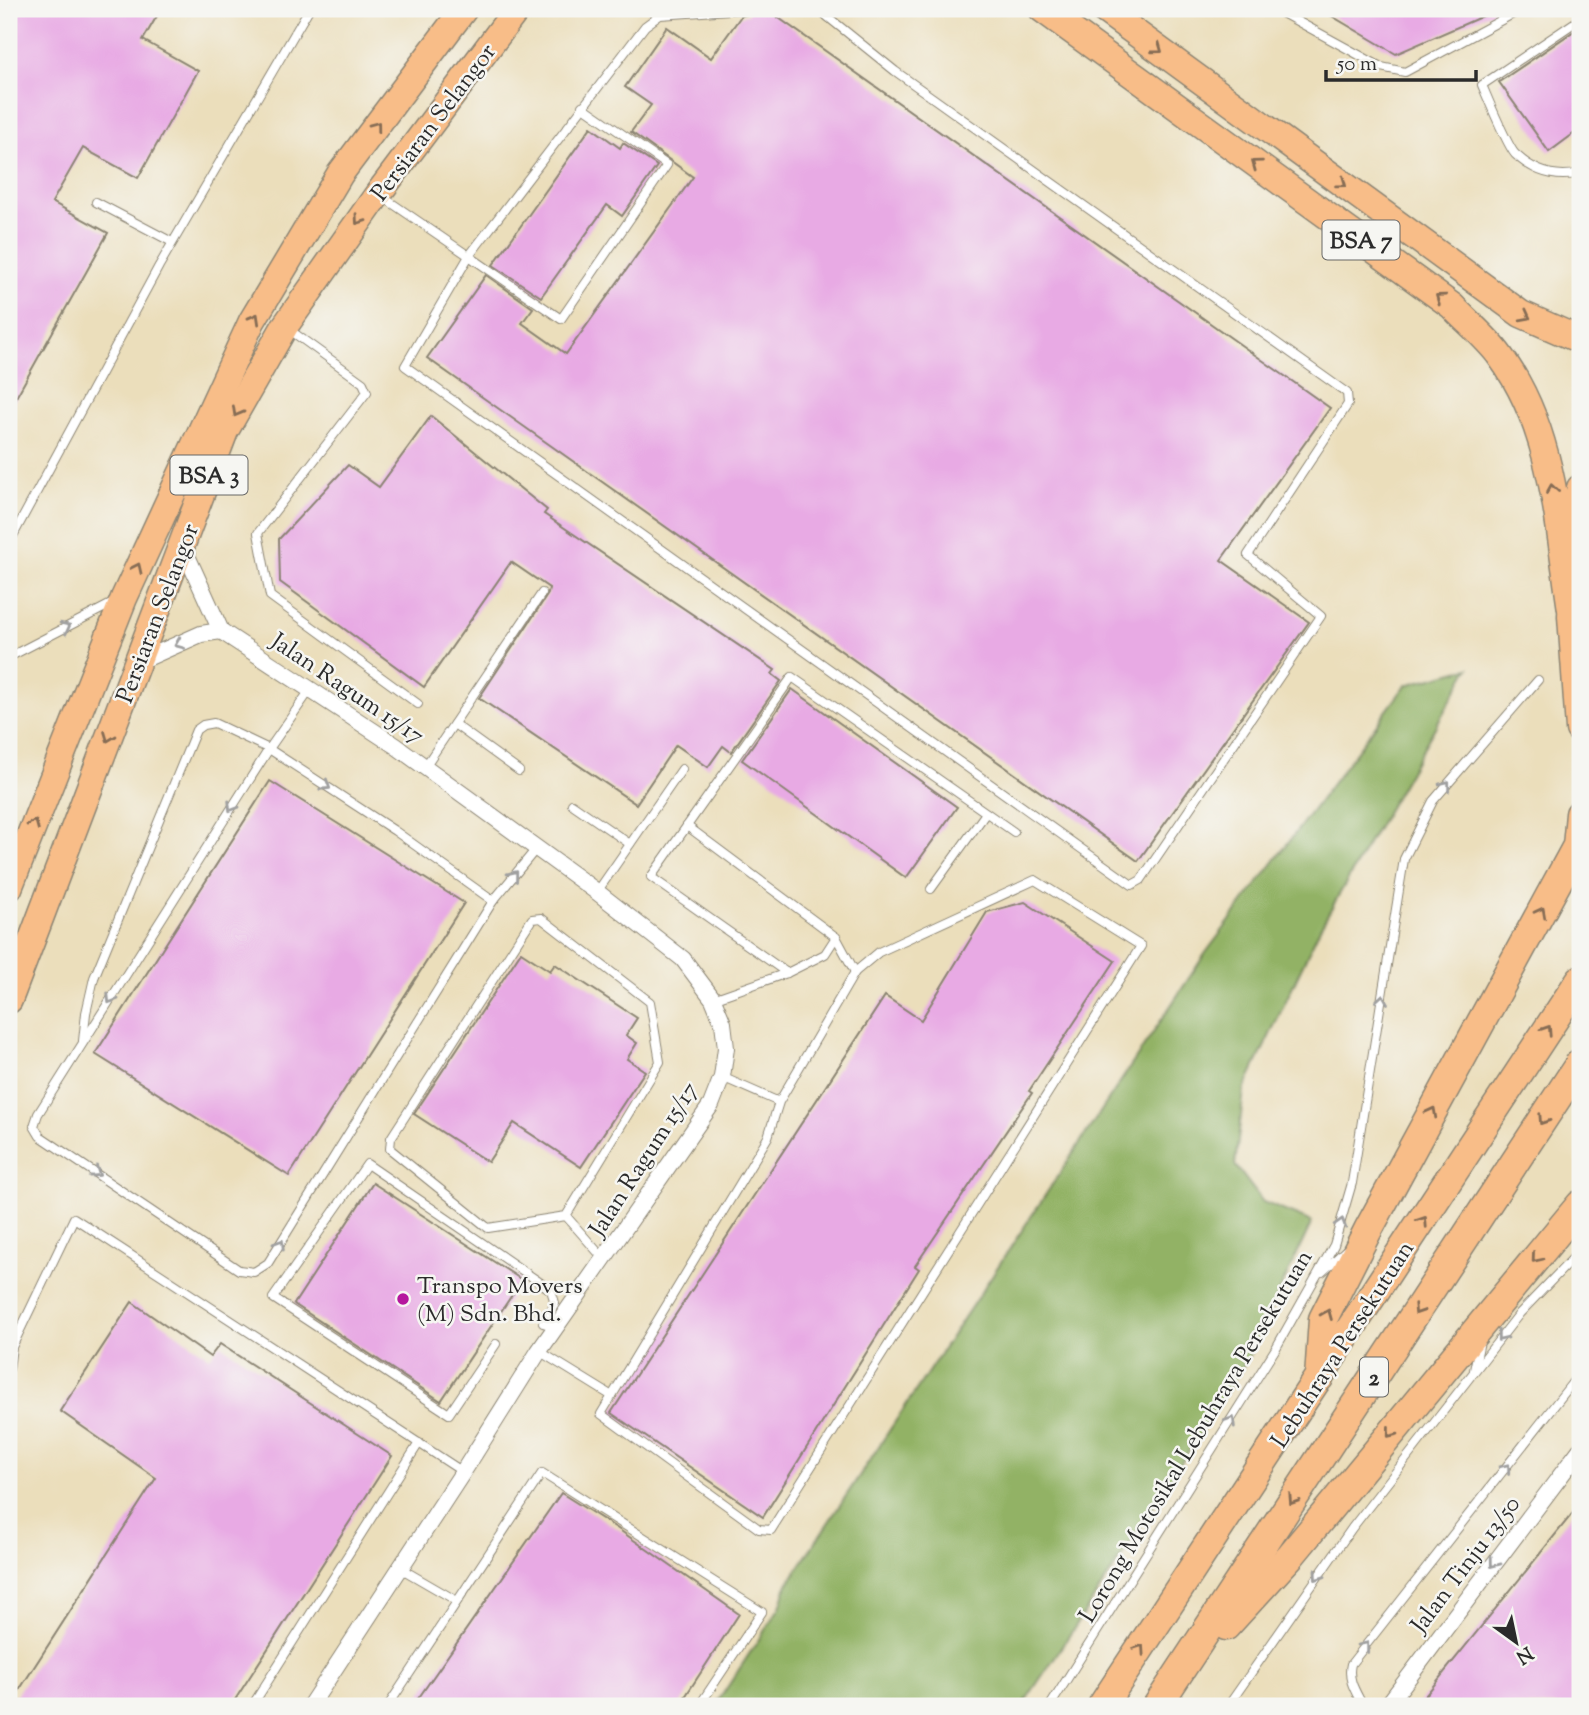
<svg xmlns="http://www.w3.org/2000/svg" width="1589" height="1715" font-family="'Sorts Mill Goudy',serif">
<rect width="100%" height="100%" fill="#f6f6f2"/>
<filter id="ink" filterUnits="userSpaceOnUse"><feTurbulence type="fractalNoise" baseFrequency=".0143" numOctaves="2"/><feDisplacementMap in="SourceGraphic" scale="14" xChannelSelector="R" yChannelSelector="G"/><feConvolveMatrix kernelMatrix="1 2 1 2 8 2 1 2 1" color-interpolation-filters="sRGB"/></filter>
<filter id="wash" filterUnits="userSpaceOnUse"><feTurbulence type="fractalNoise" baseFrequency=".00686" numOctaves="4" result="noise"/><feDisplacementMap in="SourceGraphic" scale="28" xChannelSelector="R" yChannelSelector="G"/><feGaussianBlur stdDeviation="1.57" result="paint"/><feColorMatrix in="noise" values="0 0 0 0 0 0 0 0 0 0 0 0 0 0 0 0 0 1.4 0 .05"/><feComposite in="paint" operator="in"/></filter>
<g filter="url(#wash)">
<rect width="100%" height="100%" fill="#ebdebb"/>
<!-- forest -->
<path fill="#92b265" stroke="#5e6e48" stroke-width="2" d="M1469 668 1320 928 1244 1090 1235 1165 1263 1202 1312 1222 1248 1358 1109 1576 1022 1706H715L780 1607 787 1585 1205 954 1406 685Z"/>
<g id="blocks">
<!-- building -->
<g fill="#e8aae4">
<path d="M9 9H161L143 40 198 71 138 178 83 148 52 202 108 233 9 410Z"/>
<path d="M750 9H766L1330 408 1221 560 1309 622 1138 861 427 358 486 275 533 308 522 323 566 354 693 177 631 132 651 105 625 87 667 27 711 58 741 16 748 14Z"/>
<path d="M1320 9H1499L1396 54Z"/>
<path d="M1580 27V129L1549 152 1499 82Z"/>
<path d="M591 127 620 148 623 143 657 166 622 216 607 205 541 297 493 265Z"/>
<path d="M431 416 547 510 544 514 775 670 772 674 781 681 731 752 723 746 708 767 676 745 636 804 479 698 548 594 549 588 511 562 424 687 280 582 279 539 348 465 379 487Z"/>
<path d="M792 689 957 807 906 878 742 760Z"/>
<path d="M270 781 464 903 289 1176 95 1054Z"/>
<path d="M1025 902 1115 961 1029 1091 1032 1093 915 1266 919 1269 763 1517 611 1413 885 996 921 1020 987 912Z"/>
<path d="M521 952 550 971 555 964 637 1018 626 1035 637 1043 627 1059 645 1071 581 1167 514 1123 488 1162 414 1114Z"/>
<path d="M373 1183 522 1280 441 1401 294 1304Z"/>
<path d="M132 1302 210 1357 220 1344 392 1456 231 1706H9L156 1478 60 1411Z"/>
<path d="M561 1493 618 1529 739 1614 679 1706H413Z"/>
<path d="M1580 1504V1699L1575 1706H1417Z"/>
</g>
</g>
</g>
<g filter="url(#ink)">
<use href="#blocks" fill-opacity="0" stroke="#8b8473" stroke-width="2"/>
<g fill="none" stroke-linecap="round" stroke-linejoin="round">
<defs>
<g id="service">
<path d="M1275 9 1381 67 1405 72 1522 9"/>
<path d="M1580 19 1482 85C1488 99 1507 145 1515 154 1534 172 1555 179 1580 173"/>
<path d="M582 106 667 165 561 319 469 256 405 366 1132 885 1141 880 1321 616 1248 555 1348 404 1347 393 895 71 818 9"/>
<path d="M380 195 469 256 645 26 660 15 744 9"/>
<path d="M96 202 172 242"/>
<path d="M287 328 363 383 367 392 258 533 270 596 418 704"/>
<path d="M9 543 159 266 309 9"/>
<path d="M9 657 115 602"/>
<path d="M310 690 269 749 38 1114 34 1126 40 1136 239 1270 254 1272 268 1263 493 901 536 849"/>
<path d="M454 724 519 771"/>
<path d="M424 768 542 593"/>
<path d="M572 804 630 844"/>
<path d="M687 826 836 937 825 954 787 973 713 999"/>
<path d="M931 889 986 813"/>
<path d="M597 892 682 769"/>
<path d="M836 937 855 972"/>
<path d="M787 973 651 877 792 677 1014 832"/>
<path d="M83 1041 86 1013 94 978 196 730 203 725 214 723 269 749 395 831 493 901"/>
<path d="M722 1077 779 1102 768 1137 601 1414 759 1529 771 1530 1141 946 1035 880 879 952 855 972 779 1102"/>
<path d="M566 1216 488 1228 390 1149 391 1138 532 919 541 918 650 1002 660 1062 566 1216 603 1258"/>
<path d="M1322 1272 1346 1250"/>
<path d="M496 1344 449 1414 273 1298 367 1164 551 1290 555 1303 543 1323 556 1327"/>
<path d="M539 1351 612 1396"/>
<path d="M9 1369 12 1347 74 1218 463 1472"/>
<path d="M1474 1370 1480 1341"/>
<path d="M400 1568 457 1601"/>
<path d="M252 1706 419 1443"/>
<path d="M388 1706 542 1473 762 1612 699 1706"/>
<path d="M1050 1706 1276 1348 1334 1245 1352 1183 1404 859 1433 801 1538 680"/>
<path d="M1228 1706 1352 1528 1520 1313 1580 1251"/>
<path d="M1363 1706C1356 1692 1347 1680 1351 1664L1580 1373"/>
</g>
<g id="minor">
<path d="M183 547 221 631 396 746 597 892 683 959 713 999 723 1023 726 1048 722 1077 711 1105 539 1351 463 1472 310 1706"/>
<path d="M138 662 201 634 221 631"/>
<path d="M1387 1706 1580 1450"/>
</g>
<g id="primary">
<path d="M1042 9 1452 306C1467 322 1487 338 1500 356 1555 430 1558 529 1572 616L1580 631"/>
<path d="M1103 9 1521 314 1580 340"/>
<path d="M1565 545 1580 488"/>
<path d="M9 888 124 598 252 321 340 174 464 9"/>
<path d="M9 1000 225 431 285 326 378 194 517 9"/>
</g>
<g id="trunk">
<path d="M1572 616 1580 729"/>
<path d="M1319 1378 1323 1319 1368 1230 1577 846 1580 814"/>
<path d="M1226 1626 1291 1555 1580 1205"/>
<path d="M1102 1706 1580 980"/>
<path d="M1157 1706 1580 1063"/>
</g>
</defs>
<!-- service casing -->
<use href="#service" stroke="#8b8473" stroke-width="10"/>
<!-- minor casing -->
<use href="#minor" stroke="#8b8473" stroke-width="18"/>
<!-- primary casing -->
<use href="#primary" stroke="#8b8473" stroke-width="29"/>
<!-- trunk casing -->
<use href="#trunk" stroke="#8b8473" stroke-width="31"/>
<!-- service -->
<use href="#service" stroke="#fff" stroke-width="8"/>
<!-- minor -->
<use href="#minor" stroke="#fff" stroke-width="16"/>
<!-- primary -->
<use href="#primary" stroke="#f8bd88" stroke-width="26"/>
<!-- trunk -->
<use href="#trunk" stroke="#f8bd88" stroke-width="28"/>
</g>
<!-- one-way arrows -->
<defs><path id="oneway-chevron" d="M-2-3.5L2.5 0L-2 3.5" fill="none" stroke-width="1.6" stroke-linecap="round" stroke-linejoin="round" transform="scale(1.75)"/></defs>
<g stroke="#876d55">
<use href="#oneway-chevron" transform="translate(1158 49) rotate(36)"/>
<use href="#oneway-chevron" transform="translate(376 126) rotate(-53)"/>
<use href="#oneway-chevron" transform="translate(1256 164) rotate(-144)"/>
<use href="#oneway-chevron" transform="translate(1342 183) rotate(36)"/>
<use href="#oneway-chevron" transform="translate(359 220) rotate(125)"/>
<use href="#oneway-chevron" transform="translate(1440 298) rotate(-144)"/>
<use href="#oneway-chevron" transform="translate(1526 316) rotate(28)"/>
<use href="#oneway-chevron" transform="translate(255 318) rotate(-61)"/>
<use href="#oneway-chevron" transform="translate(237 412) rotate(119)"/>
<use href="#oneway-chevron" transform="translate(1552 489) rotate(-99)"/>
<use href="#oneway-chevron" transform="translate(137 568) rotate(-65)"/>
<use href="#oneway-chevron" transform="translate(109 737) rotate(111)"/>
<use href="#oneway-chevron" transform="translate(34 824) rotate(-68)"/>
<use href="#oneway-chevron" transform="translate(1541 912) rotate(-62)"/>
<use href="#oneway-chevron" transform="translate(1547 1030) rotate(-57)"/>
<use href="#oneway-chevron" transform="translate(1432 1112) rotate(-62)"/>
<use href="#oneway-chevron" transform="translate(1543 1120) rotate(123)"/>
<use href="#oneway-chevron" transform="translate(1423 1221) rotate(-57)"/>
<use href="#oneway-chevron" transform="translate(1536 1258) rotate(130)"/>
<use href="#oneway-chevron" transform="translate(1418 1310) rotate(123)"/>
<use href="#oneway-chevron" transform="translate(1327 1314) rotate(-68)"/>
<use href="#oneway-chevron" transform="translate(1391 1433) rotate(129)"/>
<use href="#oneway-chevron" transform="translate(1293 1500) rotate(123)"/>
<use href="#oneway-chevron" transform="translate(1140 1649) rotate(-56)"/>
</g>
<g stroke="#a0a0a0">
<use href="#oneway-chevron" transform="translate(66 627) rotate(-27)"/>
<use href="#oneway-chevron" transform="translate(179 644) rotate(157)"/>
<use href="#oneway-chevron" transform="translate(1446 785) rotate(-52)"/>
<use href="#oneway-chevron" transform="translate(326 786) rotate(33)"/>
<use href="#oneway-chevron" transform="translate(232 807) rotate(122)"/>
<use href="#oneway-chevron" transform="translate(514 875) rotate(-51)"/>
<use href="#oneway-chevron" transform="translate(111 999) rotate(122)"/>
<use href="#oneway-chevron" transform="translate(1382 999) rotate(-81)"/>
<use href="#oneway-chevron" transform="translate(96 1173) rotate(34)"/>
<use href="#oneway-chevron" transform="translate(1341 1223) rotate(-73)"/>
<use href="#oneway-chevron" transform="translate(280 1244) rotate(-58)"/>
<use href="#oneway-chevron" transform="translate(1501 1337) rotate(128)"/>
<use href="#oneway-chevron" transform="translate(1231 1421) rotate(-58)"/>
<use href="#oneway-chevron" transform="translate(1506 1468) rotate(-52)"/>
<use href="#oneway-chevron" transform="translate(1494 1563) rotate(127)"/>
<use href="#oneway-chevron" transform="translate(1318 1576) rotate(125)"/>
<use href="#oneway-chevron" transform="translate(1365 1646) rotate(-52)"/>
</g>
</g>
<!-- markers -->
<circle fill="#b5179e" stroke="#f6f6f2" stroke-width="2.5" cx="403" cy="1299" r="7"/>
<g text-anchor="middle" stroke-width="5" stroke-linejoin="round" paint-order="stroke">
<!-- shield labels -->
<g fill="#f6f6f2" stroke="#686867" stroke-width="2">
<rect x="1322.5" y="220.5" width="77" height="39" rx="5"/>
<rect x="170.5" y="455.5" width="77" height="39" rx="5"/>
<rect x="1360" y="1357.5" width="28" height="39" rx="5"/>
</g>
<g font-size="23" font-weight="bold" fill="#2b2b2b">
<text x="1361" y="248">BSA 7</text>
<text x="209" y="483">BSA 3</text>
<text x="1374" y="1385">2</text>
</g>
<!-- street labels -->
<g font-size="24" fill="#2b2b2b" stroke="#f6f6f2">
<text transform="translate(433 122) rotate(-53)" y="8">Persiaran Selangor</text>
<text transform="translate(157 613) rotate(-69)" y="8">Persiaran Selangor</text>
<text transform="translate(348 688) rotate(34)" y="8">Jalan Ragum 15/17</text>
<text transform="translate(643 1159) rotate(-57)" y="8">Jalan Ragum 15/17</text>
<text transform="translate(1342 1344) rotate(-57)" y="8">Lebuhraya Persekutuan</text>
<text transform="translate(1195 1436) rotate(-59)" y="8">Lorong Motosikal Lebuhraya Persekutuan</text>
<text transform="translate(1465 1564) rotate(-53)" y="8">Jalan Tinju 13/50</text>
</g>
<!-- poi labels -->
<g font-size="24" fill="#2b2b2b" stroke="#f6f6f2" text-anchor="start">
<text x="417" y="1293">Transpo Movers<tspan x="417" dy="28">(M) Sdn. Bhd.</tspan></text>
</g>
</g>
<!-- margin -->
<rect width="1589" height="1715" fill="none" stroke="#f6f6f2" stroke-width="35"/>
<!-- north arrow -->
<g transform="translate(1516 1642) rotate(147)" stroke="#f6f6f2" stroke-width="5" paint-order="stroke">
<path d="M0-5L12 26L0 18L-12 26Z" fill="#2b2b2b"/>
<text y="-10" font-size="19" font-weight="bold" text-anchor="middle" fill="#2b2b2b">N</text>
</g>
<!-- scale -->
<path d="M1326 70v10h150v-10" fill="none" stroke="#2b2b2b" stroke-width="3.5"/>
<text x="1337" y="70" font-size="21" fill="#2b2b2b" stroke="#f6f6f2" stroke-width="5" paint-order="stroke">50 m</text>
</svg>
